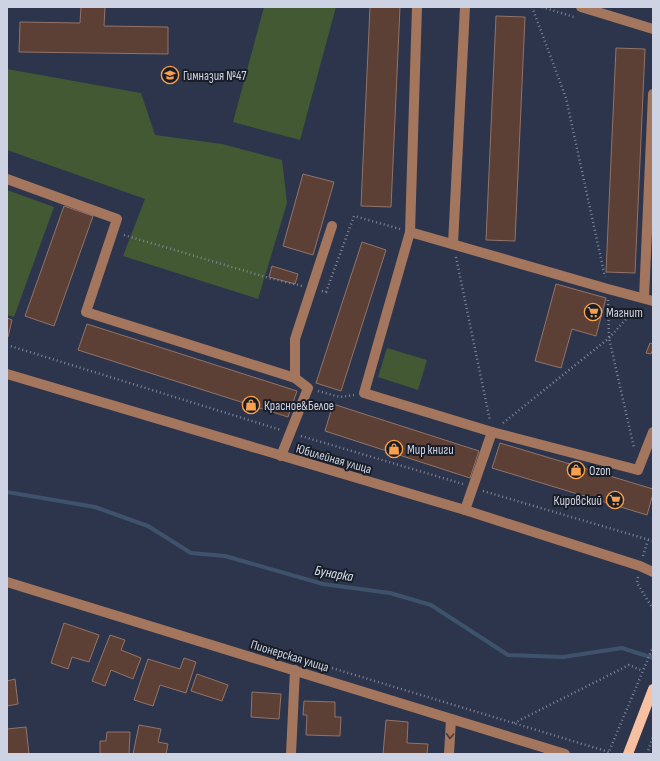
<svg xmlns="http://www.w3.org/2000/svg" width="660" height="761" font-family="'Sofia Sans Condensed',sans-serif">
<rect width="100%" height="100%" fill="#2c354c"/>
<!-- green -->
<g fill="#425933">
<path d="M264 7H336L300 140 233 122Z"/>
<path d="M7 69 141 93 155 135 222 144 282 160 287 203 258 299 123 256 145 199 7 150Z"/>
<path d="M7 190 54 207 14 317 7 315Z"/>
<path d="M387 348 427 360 418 390 378 377Z"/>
</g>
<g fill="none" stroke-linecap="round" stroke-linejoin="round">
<!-- stream -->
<path stroke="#3e526c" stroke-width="4" d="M7 492 95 507 148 526 191 553 225 556 323 584 390 593 431 605 508 655 563 657 622 648 653 658"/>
</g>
<!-- building -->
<g fill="#5c3f35" stroke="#937368">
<path d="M81 7H105L104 26 168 27V54L19 52 20 22 80 23Z"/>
<path d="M370 7H400L391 207 361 206Z"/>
<path d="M496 16 525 17 515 241 486 240Z"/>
<path d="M616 48 645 49 635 273 606 272Z"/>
<path d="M303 174 334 182 313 255 283 246Z"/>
<path d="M64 206 93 216 54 326 25 316Z"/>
<path d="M362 242 386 250 341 391 316 383Z"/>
<path d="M272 266 298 274 295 284 269 277Z"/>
<path d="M556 284 606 298 596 336 572 329 561 368 535 361Z"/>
<path d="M7 318 12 320 8 337 7 336Z"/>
<path d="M87 324 297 391 288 417 78 350Z"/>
<path d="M650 343 653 344V349L651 354 646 353Z"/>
<path d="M333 404 479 451 470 478 325 431Z"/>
<path d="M500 443 653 489V494L647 515 492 468Z"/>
<path d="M64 623 99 635 89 662 72 657 68 669 51 663Z"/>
<path d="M110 635 125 640 121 650 141 658 133 679 111 670 105 686 92 681Z"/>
<path d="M184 658 196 662 186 693 160 685 153 706 134 700 148 659 180 669Z"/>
<path d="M197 674 228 685 222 701 191 691Z"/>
<path d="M15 679 18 704 7 706V681Z"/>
<path d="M252 692 281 694 279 719 251 717Z"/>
<path d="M304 701 335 702V717H341L340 736 306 735 307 715H303Z"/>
<path d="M386 720 408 722 407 743 428 744 427 754H383Z"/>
<path d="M139 725 161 729 158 742 168 744 166 754H133Z"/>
<path d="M26 727 29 754H7V729Z"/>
<path d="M107 732H130L129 754H100V741H106Z"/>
</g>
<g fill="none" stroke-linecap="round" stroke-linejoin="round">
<!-- path -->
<g stroke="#7e8698" stroke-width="2.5" stroke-dasharray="1 3" stroke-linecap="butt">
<path d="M532 7 566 98 605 277"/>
<path d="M542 7 574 17"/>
<path d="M124 235 269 278 302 286"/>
<path d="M456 257 490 421"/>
<path d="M322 291 326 292 354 216 400 229"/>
<path d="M608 300 609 338 634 448"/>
<path d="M7 345 281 430"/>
<path d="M318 391 340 397 354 395"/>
<path d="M503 423 609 338 636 308"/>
<path d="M301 436 463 484"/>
<path d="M483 491 653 541"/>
<path d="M643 556 648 540"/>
<path d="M638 577 637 583 653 609"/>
<path d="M332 668 609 752"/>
<path d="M514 723 629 665 643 671"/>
<path d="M608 754 653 647"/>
<path d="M647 754 653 737"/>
</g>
<!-- minor -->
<g stroke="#a3765d" stroke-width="10">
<path d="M581 7 653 29"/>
<path d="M7 179 117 219 86 312 295 378 308 388 281 456"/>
<path d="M410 232 417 7"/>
<path d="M453 244 465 7"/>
<path d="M644 298 653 94"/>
<path d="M653 301 608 289 410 232 364 393 492 432 638 470 653 432"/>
<path d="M7 374 465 510 640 566 653 572"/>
<path d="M295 378V339L332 226"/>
<path d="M465 510 492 432"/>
<path d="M7 582 565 754"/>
<path d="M291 754 295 670"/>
<path d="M449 754 451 719"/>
</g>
<!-- major -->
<path stroke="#f7c0a1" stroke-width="10" d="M628 754 653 689"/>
</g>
<!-- one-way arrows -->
<defs><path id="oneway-chevron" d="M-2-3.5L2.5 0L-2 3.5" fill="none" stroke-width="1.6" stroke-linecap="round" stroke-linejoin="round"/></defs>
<use stroke="#493c3a" href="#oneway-chevron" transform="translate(450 736) rotate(93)"/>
<!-- icons -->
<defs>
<symbol id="school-ring" viewBox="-11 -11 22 22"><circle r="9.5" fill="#191d27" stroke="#f8a04b" stroke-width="1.5"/><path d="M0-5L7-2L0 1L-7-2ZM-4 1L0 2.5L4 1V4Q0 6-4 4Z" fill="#f8a04b"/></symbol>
<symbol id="supermarket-ring" viewBox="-11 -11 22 22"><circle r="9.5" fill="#191d27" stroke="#f8a04b" stroke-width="1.5"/><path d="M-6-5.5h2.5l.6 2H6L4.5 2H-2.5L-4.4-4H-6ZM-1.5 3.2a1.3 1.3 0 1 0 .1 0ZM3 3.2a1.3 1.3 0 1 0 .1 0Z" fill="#f8a04b"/></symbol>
<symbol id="shop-ring" viewBox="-11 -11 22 22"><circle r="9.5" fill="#191d27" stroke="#f8a04b" stroke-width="1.5"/><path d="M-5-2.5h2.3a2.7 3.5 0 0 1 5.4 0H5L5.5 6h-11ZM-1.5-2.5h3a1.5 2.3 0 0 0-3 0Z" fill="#f8a04b"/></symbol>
</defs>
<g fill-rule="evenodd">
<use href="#school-ring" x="160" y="65" width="20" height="20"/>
<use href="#supermarket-ring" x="583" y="302" width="20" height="20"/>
<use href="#shop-ring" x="241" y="395" width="20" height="20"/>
<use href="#shop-ring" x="384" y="439" width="20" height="20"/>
<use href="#shop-ring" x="566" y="460" width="20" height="20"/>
<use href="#supermarket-ring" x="605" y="490" width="20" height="20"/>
</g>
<g text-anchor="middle" stroke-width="4" stroke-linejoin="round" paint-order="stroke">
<!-- poi labels -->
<g font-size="13" fill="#cdd3e2" stroke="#191d27" text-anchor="start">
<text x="183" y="80">Гимназия №47</text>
<text x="606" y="317">Магнит</text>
<text x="264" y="410">Красное&amp;Белое</text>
<text x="407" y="454">Мир книги</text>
<text x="589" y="475">Ozon</text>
<text x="602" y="505" text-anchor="end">Кировский</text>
</g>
<!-- street labels -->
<g font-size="13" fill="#cdd3e2" stroke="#191d27">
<text transform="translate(334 458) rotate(16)" y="5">Юбилейная улица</text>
<text transform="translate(290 655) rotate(17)" y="5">Пионерская улица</text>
</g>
<!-- water labels -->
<g font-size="14" font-style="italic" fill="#d7e3f1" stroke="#191d27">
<text transform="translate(334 573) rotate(10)" y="5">Бунарка</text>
</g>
</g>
<!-- border -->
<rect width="660" height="761" fill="none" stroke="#cdd3e2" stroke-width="16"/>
</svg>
